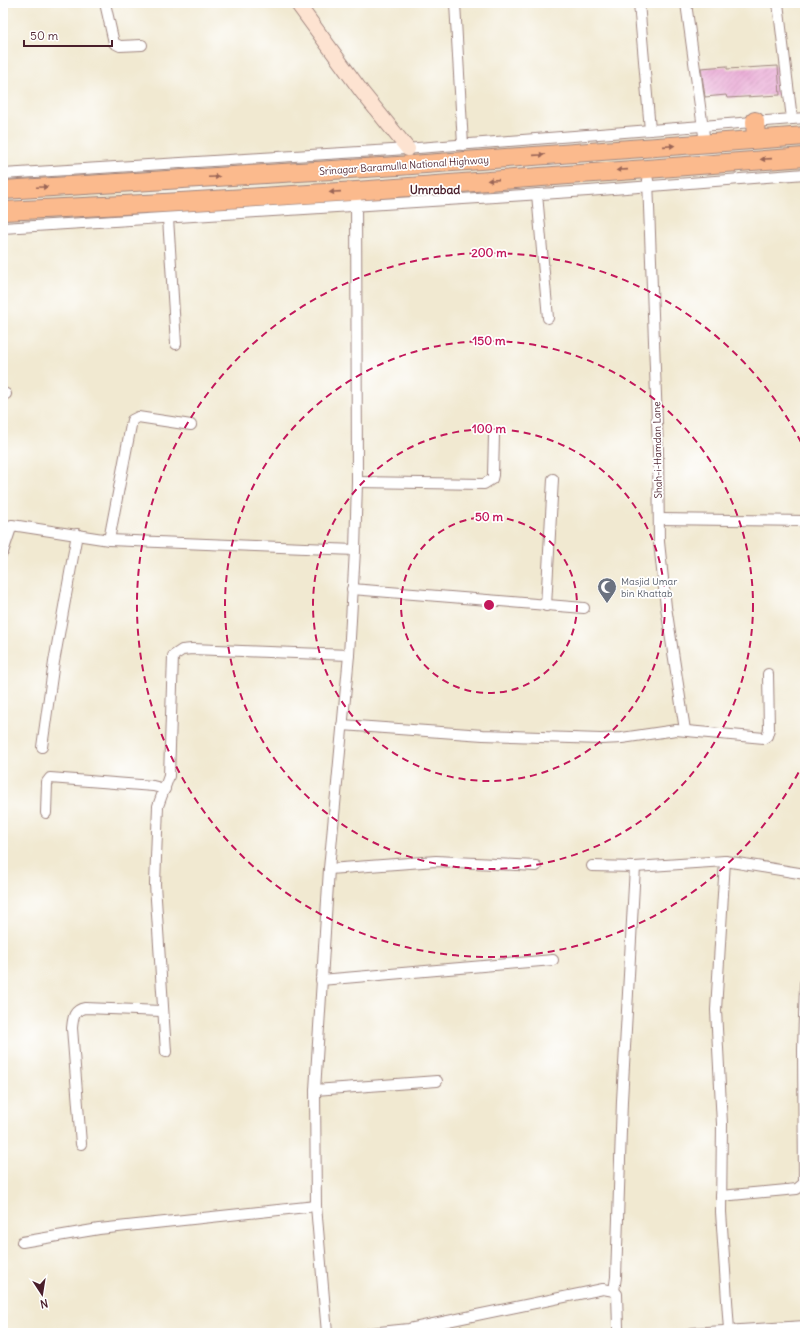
<svg xmlns="http://www.w3.org/2000/svg" width="808" height="1336" font-family="Delius,sans-serif">
<defs>
<pattern id="building-hatch" width="6" height="6" patternUnits="userSpaceOnUse"><rect width="6" height="6" fill="#e9a9d4"/><path d="M-1 1l2-2M0 6l6-6M5 7l2-2" fill="none" stroke="#c991b6"/></pattern>
</defs>
<rect width="100%" height="100%" fill="#fff"/>
<filter id="ink" filterUnits="userSpaceOnUse"><feTurbulence type="fractalNoise" baseFrequency=".025" numOctaves="2"/><feDisplacementMap in="SourceGraphic" scale="8" xChannelSelector="R" yChannelSelector="G"/><feConvolveMatrix kernelMatrix="1 2 1 2 8 2 1 2 1" color-interpolation-filters="sRGB"/></filter>
<filter id="wash" filterUnits="userSpaceOnUse"><feTurbulence type="fractalNoise" baseFrequency=".012" numOctaves="4" result="noise"/><feDisplacementMap in="SourceGraphic" scale="16" xChannelSelector="R" yChannelSelector="G"/><feGaussianBlur stdDeviation="0.9" result="paint"/><feColorMatrix in="noise" values="0 0 0 0 0 0 0 0 0 0 0 0 0 0 0 0 0 1.4 0 .05"/><feComposite in="paint" operator="in"/></filter>
<g filter="url(#wash)">
<rect width="100%" height="100%" fill="#f1e9d1"/>
<g id="blocks">
<!-- building -->
<path fill="url(#building-hatch)" d="M727 66V69L778 66 780 95 727 98 726 95 705 97 701 68Z"/>
</g>
</g>
<g filter="url(#ink)">
<use href="#blocks" fill-opacity="0" stroke="#9e847e" stroke-width="1"/>
<g fill="none" stroke-linecap="round" stroke-linejoin="round">
<defs>
<g id="street">
<path d="M105 3 114 43 120 46 142 45"/>
<path d="M455 3 463 145"/>
<path d="M639 3 650 130"/>
<path d="M686 3 705 143"/>
<path d="M778 3 792 119"/>
<path d="M3 174 392 150 805 118"/>
<path d="M648 180 658 449 659 542 666 607 685 730"/>
<path d="M537 194 548 318"/>
<path d="M168 218 176 344"/>
<path d="M3 228 588 191 805 174"/>
<path d="M3 393 6 394"/>
<path d="M357 482 484 484 492 479 493 475 494 435"/>
<path d="M659 519 805 521"/>
<path d="M109 540 132 420 138 417 191 425"/>
<path d="M3 552 12 525 109 540 355 550"/>
<path d="M352 589 584 608"/>
<path d="M546 606 553 479"/>
<path d="M342 725 483 735 601 739 622 738 676 730 764 738 767 736 769 729 768 674"/>
<path d="M42 747 54 662 77 534"/>
<path d="M46 813 47 782 50 778 153 786 165 789"/>
<path d="M725 861 716 1010 722 1124 721 1212 729 1330"/>
<path d="M592 866 635 867 725 861 805 874"/>
<path d="M329 869 436 861 536 866"/>
<path d="M321 980 553 960"/>
<path d="M166 1052 155 884 158 806 169 776 173 656 182 650 192 649 349 655"/>
<path d="M315 1090 437 1081"/>
<path d="M81 1144 72 1028C73 1017 74 1010 85 1008L162 1011"/>
<path d="M721 1196 797 1189 804 1183 803 1050 805 983"/>
<path d="M22 1242 99 1229 316 1206"/>
<path d="M614 1291 616 1277 622 1101 635 867"/>
<path d="M327 1333 316 1206 315 1090 329 869 349 655 355 550 357 482 356 191"/>
<path d="M370 1333 409 1329 603 1289 614 1291 617 1294 618 1328 620 1333"/>
<path d="M691 1333 805 1326"/>
</g>
<path id="secondary" d="M297 3 362 92 408 149"/>
<g id="highway">
<path d="M755 121 756 139"/>
<path d="M3 190 398 166 805 136"/>
<path d="M3 211 164 203 356 191 805 157"/>
</g>
</defs>
<!-- street casing -->
<use href="#street" stroke="#9e847e" stroke-width="12"/>
<!-- secondary casing -->
<use href="#secondary" stroke="#9e847e" stroke-width="16"/>
<!-- highway casing -->
<use href="#highway" stroke="#9e847e" stroke-width="20"/>
<!-- street -->
<use href="#street" stroke="#fff" stroke-width="10"/>
<!-- secondary -->
<use href="#secondary" stroke="#fde3d1" stroke-width="14"/>
<!-- highway -->
<use href="#highway" stroke="#fbba8d" stroke-width="18"/>
</g>
<!-- one-way arrows -->
<defs><path id="oneway-solid" d="M-6-.8H1V-3.2L6.5 0L1 3.2V.8H-6Z"/></defs>
<g fill="#9a6557">
<use href="#oneway-solid" transform="translate(669 146) rotate(-4)"/>
<use href="#oneway-solid" transform="translate(539 155) rotate(-4)"/>
<use href="#oneway-solid" transform="translate(766 159) rotate(176)"/>
<use href="#oneway-solid" transform="translate(622 170) rotate(176)"/>
<use href="#oneway-solid" transform="translate(214 177) rotate(-3)"/>
<use href="#oneway-solid" transform="translate(493 180) rotate(176)"/>
<use href="#oneway-solid" transform="translate(42 187) rotate(-3)"/>
<use href="#oneway-solid" transform="translate(335 192) rotate(176)"/>
</g>
</g>
<!-- distance rings -->
<g fill="none" stroke="#c2185b" stroke-width="2" stroke-dasharray="7 5">
<circle cx="489" cy="605" r="88"/>
<circle cx="489" cy="605" r="176"/>
<circle cx="489" cy="605" r="264"/>
<path d="M804 762A352 352 0 1 1 804 448"/>
</g>
<!-- icons -->
<defs>
<symbol id="mosque-pin" viewBox="-11 -11 22 30"><path d="M0 17L-7.5 6A9.5 9.5 0 1 1 7.5 6Z" fill="#6b7280" stroke="#fff"/><path d="M3.5-4.9A6 6 0 1 0 3.5 4.9A5 5 0 1 1 3.5-4.9Z" fill="#fff"/></symbol>
</defs>
<g fill-rule="evenodd">
<use href="#mosque-pin" x="596" y="576" width="22" height="30"/>
</g>
<g text-anchor="middle" stroke-width="3.5" stroke-linejoin="round" paint-order="stroke">
<!-- street labels -->
<g font-size="10" fill="#4a1f2b" stroke="#fff">
<text transform="translate(404 165) rotate(-4)" y="4">Srinagar Baramulla National Highway</text>
<text transform="translate(657 450) rotate(-91)" y="4">Shah-i-Hamdan Lane</text>
</g>
<!-- worship labels -->
<g font-size="10" fill="#5b616d" stroke="#fff" text-anchor="start">
<text x="621" y="585">Masjid Umar<tspan x="621" dy="12">bin Khattab</tspan></text>
</g>
<!-- quarter labels -->
<g font-size="12" font-weight="bold" fill="#4a1f2b" stroke="#fff">
<text x="435" y="194">Umrabad</text>
</g>
</g>
<circle cx="489" cy="605" r="6" fill="#c2185b" stroke="#fff" stroke-width="2"/>
<g font-size="12" text-anchor="middle" font-weight="bold" fill="#c2185b" stroke="#fff" stroke-width="3.5" stroke-linejoin="round" paint-order="stroke">
<text x="489" y="257">200 m</text>
<text x="489" y="345">150 m</text>
<text x="489" y="433">100 m</text>
<text x="489" y="521">50 m</text>
</g>
<!-- margin -->
<rect width="808" height="1336" fill="none" stroke="#fff" stroke-width="16"/>
<!-- north arrow -->
<g transform="translate(42 1294) rotate(168)" stroke="#ffffff" stroke-width="3" paint-order="stroke">
<path d="M0-3L7 15L0 10L-7 15Z" fill="#4a1f2b"/>
<text y="-6" font-size="11" font-weight="bold" text-anchor="middle" fill="#4a1f2b">N</text>
</g>
<!-- scale -->
<path d="M24 40v6h88v-6" fill="none" stroke="#4a1f2b" stroke-width="2"/>
<text x="30" y="40" font-size="12" fill="#4a1f2b" stroke="#ffffff" stroke-width="3" paint-order="stroke">50 m</text>
</svg>
